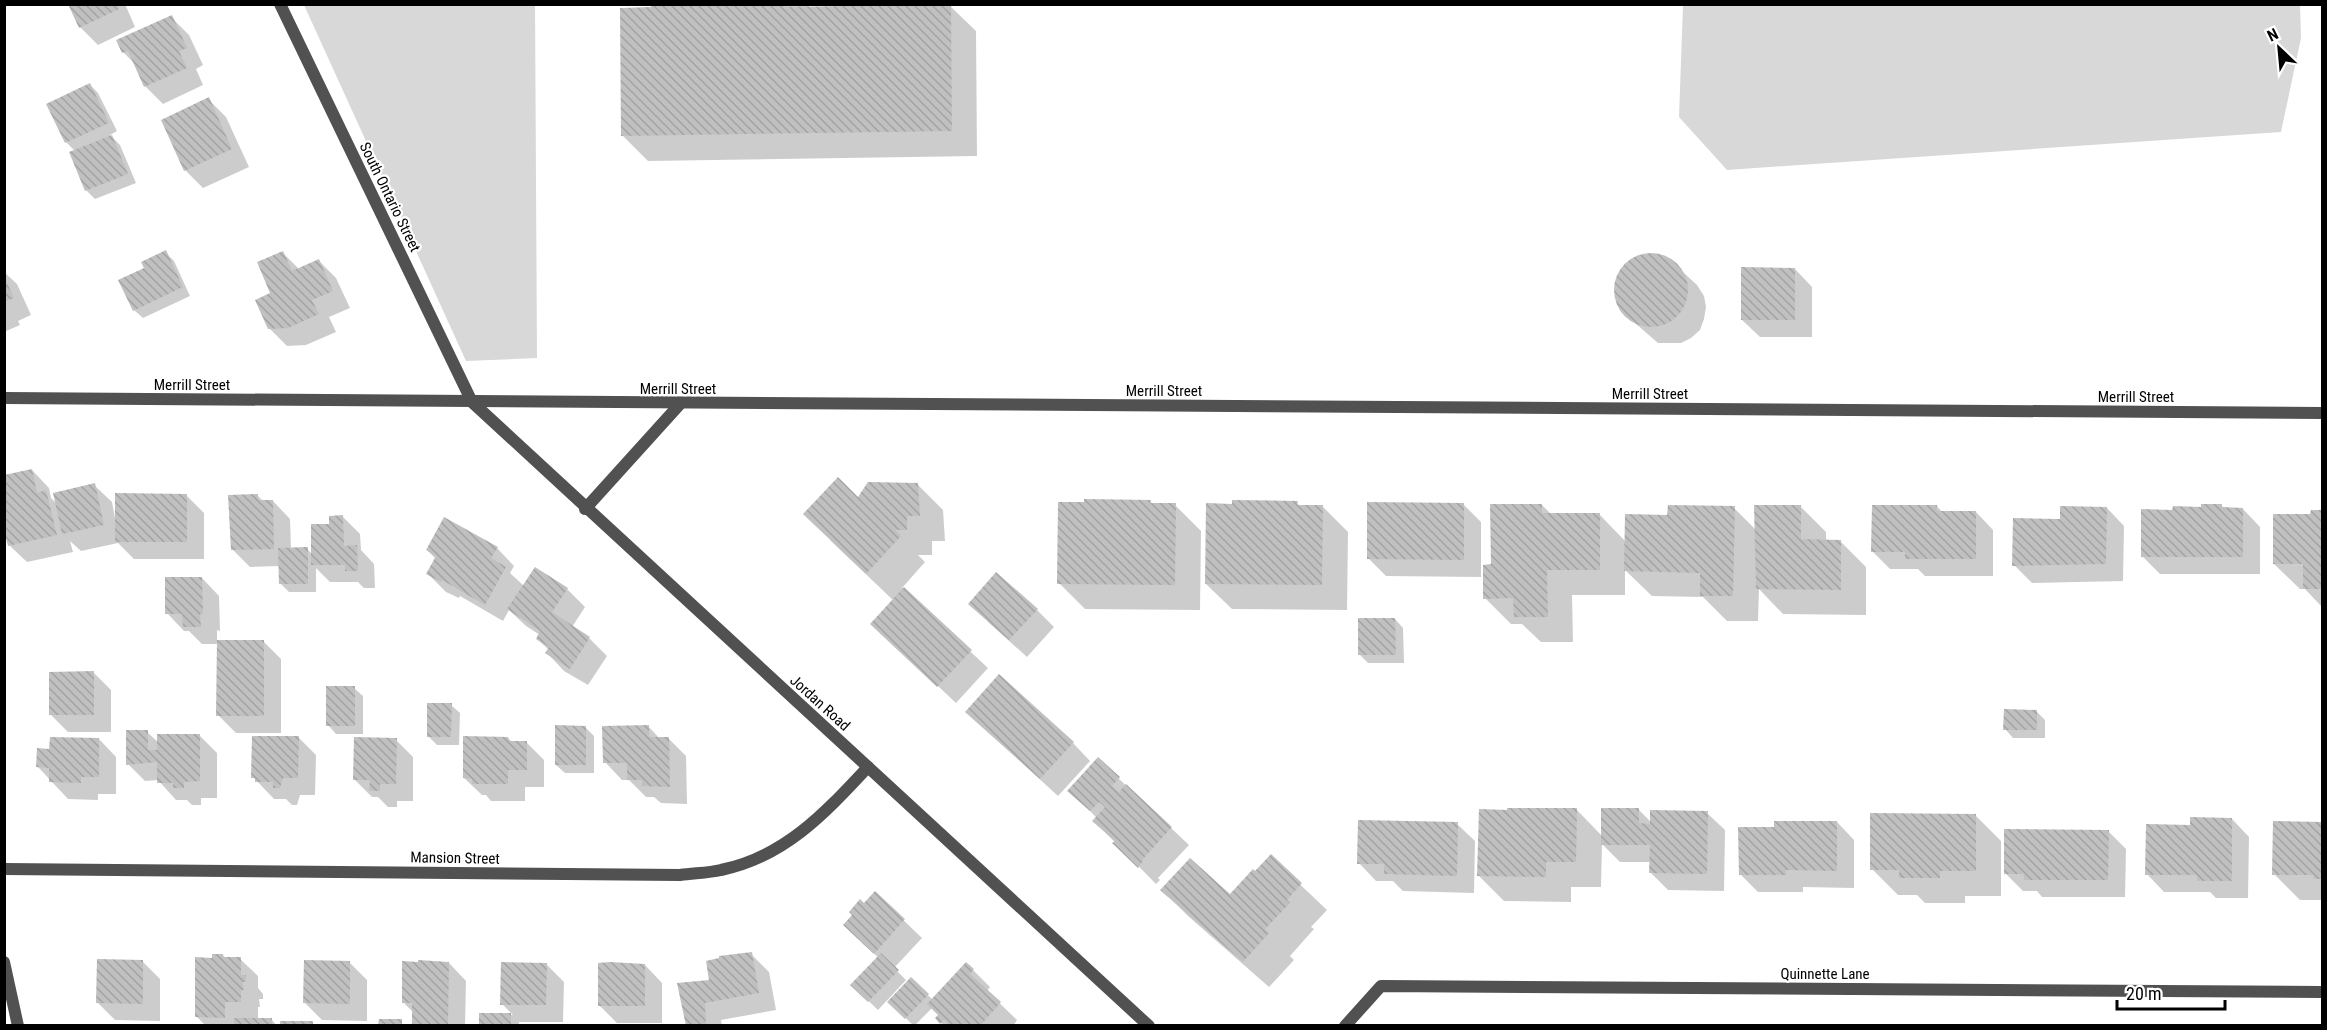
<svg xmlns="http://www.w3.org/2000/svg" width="2327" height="1030" font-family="'Roboto Condensed',sans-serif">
<defs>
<pattern id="building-back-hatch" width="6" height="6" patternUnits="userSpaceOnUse" patternTransform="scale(1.5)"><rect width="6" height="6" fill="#c0c0c0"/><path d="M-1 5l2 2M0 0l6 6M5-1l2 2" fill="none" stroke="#a3a3a3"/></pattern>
</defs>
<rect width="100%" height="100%" fill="#fff"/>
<!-- green -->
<g fill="#d8d8d8">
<path d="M304 5H535L537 358 466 361Z"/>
<path d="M1683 5H2300L2301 38 2281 132 1727 170 1679 117Z"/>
</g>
<!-- shadow -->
<g fill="#0003">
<path d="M70 4H125L135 27 98 45 80 27Z"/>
<path d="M652 4H809V8L950 6 976 31 977 156 648 161 623 136Z"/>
<path d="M171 17 189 35 203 65 196 69 203 85 163 104 145 86 136 65 123 52Z"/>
<path d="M90 85 98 93 117 131 110 135 120 145 136 183 95 199 86 190 75 151 66 142Z"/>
<path d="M208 99 226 117 249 167 203 188 185 170Z"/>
<path d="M165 252 174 261 190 296 143 318 134 310 146 269Z"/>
<path d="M283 253 299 269 319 261 336 278 350 308 329 317 336 332 306 345 287 346 269 328 272 294Z"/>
<path d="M1646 255H1658L1669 259 1697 285 1704 296 1706 307 1704 319 1700 330 1691 338 1681 343H1658L1621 311 1617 301 1615 289 1618 277 1624 266 1634 259Z"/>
<path d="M1795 269 1812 287V337H1760L1742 320Z"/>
<path d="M4 272 17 284 31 315 18 321 20 325 4 332Z"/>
<path d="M32 470 49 488 51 498 56 503 94 485 112 502 115 518 186 495 204 513V559H134L118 543 81 551 70 541 73 552 27 562 9 545Z"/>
<path d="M917 484 943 510 945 541H932V555H918L925 562 902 588 988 668 956 703 890 641 894 601 830 540 859 499Z"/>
<path d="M258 496 263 501H273L290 519 291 549H307L313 555 330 525 343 517 360 534 361 550 374 564 375 588H364L358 582H330L316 568V592H289L280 583V566L250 567 232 549Z"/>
<path d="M1150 501 1153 505H1175L1201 531 1200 610 1085 609 1059 583 1085 504Z"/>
<path d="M1297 503 1300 506H1322L1348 532 1347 610 1232 609 1206 584Z"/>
<path d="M1464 505 1481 522V577L1386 576 1368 558Z"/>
<path d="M1542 505 1551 514H1599L1626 542 1669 517 1734 508 1756 530 1801 507 1826 532V541H1840L1866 567V615L1783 614 1759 589 1758 621H1727L1703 597 1652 596 1625 570V595H1572L1573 642H1541L1522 624H1511L1485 598 1492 565Z"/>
<path d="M2221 505 2225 509H2243L2260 527V574H2160L2142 556 2173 511Z"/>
<path d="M1937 506 1943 513 1976 512 1993 530V576H1925L1918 569H1890L1873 552Z"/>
<path d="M2107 508 2124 526 2123 581 2032 583 2014 565 2061 520Z"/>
<path d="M2312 511H2322V607L2305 589H2300L2274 564 2312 515Z"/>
<path d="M497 548 514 566 510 573 524 586 535 569 567 589 585 607 572 627 589 638 607 656 588 685 564 671 547 653 549 650 537 639 540 635 526 626 509 610 503 621 460 596 459 598 446 592 428 574 436 559 427 550Z"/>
<path d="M202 578 219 596 220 631 217 630V641L264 642 281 659V733H236L218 715 219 644H202L189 631H184L167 613Z"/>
<path d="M1037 610 1054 627 1027 657 987 621Z"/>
<path d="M1395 619 1403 628 1404 663H1368L1359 654Z"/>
<path d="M94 673 111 690V732H68L50 714Z"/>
<path d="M354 688 363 696V734H336L328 725Z"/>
<path d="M451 705 460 713 459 745H437L429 737Z"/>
<path d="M2036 711 2045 720V738H2013L2005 729Z"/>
<path d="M648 726 660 739H669L686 756 687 804 661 803 654 797H646L629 780H622L605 762Z"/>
<path d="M585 727 594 736V773H565L556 765Z"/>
<path d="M985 729 1073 743 1090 761 1058 796Z"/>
<path d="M147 732 159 743 200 736 217 753V798H201V805H192L187 800H176L158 780 145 781 128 764Z"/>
<path d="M298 737 316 755 315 795H300L297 805H292L286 799H274L253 777Z"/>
<path d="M508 738 512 742H526L544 760V787H525V801H491L486 795H482L464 778Z"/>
<path d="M99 739 116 757V794H98V800L68 799 38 767 51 751Z"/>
<path d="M396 740 413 757V801H397V807H388L378 797H372L354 779Z"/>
<path d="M1098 759 1189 845 1158 878 1160 880 1156 884 1094 821 1097 818 1087 808Z"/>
<path d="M1576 809 1602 836 1639 810 1651 822 1707 813 1725 830 1724 891 1668 890 1651 873V862H1620L1602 844 1601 887H1571V902L1504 901 1478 875Z"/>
<path d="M1975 815 2001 841V896H1965V903H1925L1917 895H1898L1872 869Z"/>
<path d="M2232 819 2249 837 2248 898H2216L2210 892H2164L2147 874 2192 826Z"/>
<path d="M1837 822 1854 840V888L1803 887V892H1758L1740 874 1776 829Z"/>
<path d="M2275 823H2322V900H2300L2274 874Z"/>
<path d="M1457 824 1475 841 1474 893 1403 891 1393 881H1376L1359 863Z"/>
<path d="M2108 831 2126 849 2125 897H2042L2037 891H2023L2005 873Z"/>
<path d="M1271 857 1327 910 1311 927 1314 929 1290 956 1294 960 1269 987 1188 916 1162 890 1230 896Z"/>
<path d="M875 893 922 938 894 968 906 980 878 1010 852 985 879 958 862 943 864 905Z"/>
<path d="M751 954 769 972 776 1010 721 1020 722 1026H688L721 960Z"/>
<path d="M223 955 226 959H240L258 976V988L263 994V999H259L260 1007H258V1020H272L277 1026H206L197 1017 213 959Z"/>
<path d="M142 961 160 979V1021L115 1020 98 1003Z"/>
<path d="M350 963 367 980V1021L322 1020 304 1002Z"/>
<path d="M449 963 466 981 465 1026H416L413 1023 414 1013 403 1002Z"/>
<path d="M546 964 564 982 563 1022H519V1026H480V1015H513L502 1004Z"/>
<path d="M645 965 662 983V1023H617L599 1005Z"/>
<path d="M973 970 990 987 987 991 1017 1020 1013 1026H944L937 1018 940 1015 932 1008 914 1026 889 1002 911 979 933 1000Z"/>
</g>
<!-- building -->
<g fill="url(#building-back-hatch)">
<path d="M68 4H117L119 9 79 28Z"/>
<path d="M651 4H784V7L951 4 952 131 621 136 620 8 651 7Z"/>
<path d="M172 15 187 48 179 51 187 68 144 87 128 51 122 53 116 40Z"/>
<path d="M90 83 109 123 65 143 46 104Z"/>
<path d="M209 97 232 149 184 171 161 120Z"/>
<path d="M112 135 128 174 85 191 69 152Z"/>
<path d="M166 250 183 287 133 311 118 280 144 268 141 262Z"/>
<path d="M283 251 292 271 319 259 333 291 312 300 319 314 288 328 268 329 255 300 270 293 257 262Z"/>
<circle cx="1651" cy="290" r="37"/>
<path d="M1741 267 1795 268V320H1741Z"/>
<path d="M4 276 14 298 4 302Z"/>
<path d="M32 469 37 493 46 490 57 535 8 546 4 530V475Z"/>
<path d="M838 477 858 497 868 482 918 483 920 516H907V530H895L901 536 866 574 803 514Z"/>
<path d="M95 483 104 525 62 534 53 493Z"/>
<path d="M115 493 187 494V542H115Z"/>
<path d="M258 494V500H273L274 549 231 550 228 495Z"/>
<path d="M1084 499 1151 500 1150 503H1176L1175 585 1057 584 1058 502H1084Z"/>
<path d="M1232 500 1298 501 1297 505H1323L1322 585 1205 584 1206 503 1232 504Z"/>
<path d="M1367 502 1464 503V560L1367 559Z"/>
<path d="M1490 504H1542V513H1600V570H1547L1548 617H1514L1513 598 1483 599V565L1491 564Z"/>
<path d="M2201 504H2222V507L2243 508V557H2141V509L2172 510 2173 506 2201 507Z"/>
<path d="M1668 505 1735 506 1733 596H1700V573L1624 571 1625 514 1667 515Z"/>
<path d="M1754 505H1801V539L1841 540V590L1756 589Z"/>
<path d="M1872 505H1937V511H1976V559H1905V552H1871Z"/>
<path d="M2060 506 2107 507 2106 564 2012 566 2013 518 2060 519Z"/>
<path d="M2311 510H2322V589H2303V564H2273V514H2310Z"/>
<path d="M343 515 344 546 357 545 358 571H345V565H311V524H329V516Z"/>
<path d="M444 517 498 547 491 558 506 567 485 605 442 580 441 582 426 574 436 556 426 550Z"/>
<path d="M306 547H308V584H279L278 548Z"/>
<path d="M535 567 568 588 552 612 590 637 570 669 545 653 549 647 536 639 540 631 507 609Z"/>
<path d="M996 572 1038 609 1009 640 968 604Z"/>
<path d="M165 577H202L203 614H200L201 627H183L182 614H165Z"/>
<path d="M904 587 972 650 937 687 870 624Z"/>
<path d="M1358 618H1395L1396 655H1358Z"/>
<path d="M217 640H264V716H216Z"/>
<path d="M94 671V715H49V672Z"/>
<path d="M999 674 1074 742 1040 779 965 712Z"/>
<rect x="326" y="686" width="29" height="40"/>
<path d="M427 703H452L451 737H427Z"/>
<path d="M2004 709 2037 710V730H2003Z"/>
<path d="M555 725 586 726V765H555Z"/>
<path d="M649 725V737H669L670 787 642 786V780H627V763H603L602 726Z"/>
<path d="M126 730H148V750H157V734H200V781L184 782V788H173V783H157V762L126 765Z"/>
<path d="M252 736H299L298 778H283L280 788H273V782H255V778H251Z"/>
<path d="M463 736 508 737 509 741H527V770H508V784H472V779L463 778Z"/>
<path d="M50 737 99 738V777H81V783L49 782V768L36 767 37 748 49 749Z"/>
<path d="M354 737 397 738 396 784H380V791H369L370 780H353Z"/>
<path d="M1098 757 1120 777 1112 786 1119 792 1126 784 1172 827 1142 860 1143 861 1138 868 1112 843 1115 841 1092 821 1105 807 1099 802 1090 811 1067 791Z"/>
<path d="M1507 808H1577L1576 862H1546V877L1477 876 1479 809 1507 810Z"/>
<path d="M1601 808H1639V823L1650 824V810L1708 811 1707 874 1649 873 1650 845H1601Z"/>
<path d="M1870 813 1976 814V871H1940V878H1899V870H1870Z"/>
<path d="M2190 817 2232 818V881H2197V875H2145L2146 824 2190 825Z"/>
<path d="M1358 820 1458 822 1457 876 1384 874V864H1357Z"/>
<path d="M1774 821H1837V871L1786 870V875H1739L1738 827H1774Z"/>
<path d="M2273 821 2322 822V879H2313L2314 875H2272Z"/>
<path d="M2004 829 2109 830 2108 880H2024V874H2004Z"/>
<path d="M1271 854 1302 883 1287 900 1290 903 1265 929 1269 933 1243 962 1160 890 1190 858 1230 894 1253 869 1255 871Z"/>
<path d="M875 891 905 919 874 954 843 925 852 915 849 912 860 899 864 903Z"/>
<path d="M752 952 759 993 705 1003 706 1026H686L677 983 709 980 706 961 719 958V956Z"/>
<path d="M881 953 899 970 868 1002 850 985Z"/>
<path d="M212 954H223V957H241V975H246V982H242L244 990H241V1002H225V1018L195 1017V957L212 958Z"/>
<path d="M97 959 143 960V1004L96 1003Z"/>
<path d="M304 960 350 961V1004L303 1003Z"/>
<path d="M418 960 449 962 448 1024H412V1003H402V961L418 962Z"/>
<path d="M501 962 547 963 546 1005H500Z"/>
<path d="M610 962 645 964V1006H598V963Z"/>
<path d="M966 962 974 969 970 974 1001 1002 980 1026H950L944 1020 940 1024 935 1018 938 1015 927 1004Z"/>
<path d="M911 977 929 994 905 1019 887 1002Z"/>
<rect x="479" y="1013" width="32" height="13"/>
<rect x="234" y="1018" width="38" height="8"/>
<path d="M379 1019H402V1026H378Z"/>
<rect x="280" y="1021" width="33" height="5"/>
</g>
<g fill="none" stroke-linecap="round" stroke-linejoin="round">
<!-- minor -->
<g stroke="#515151" stroke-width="12">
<path d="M280 4 472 402 1149 1026"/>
<path d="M4 398 2322 413"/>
<path d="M585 509 680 404"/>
<path d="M4 869 680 875C694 873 708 873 721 870 785 857 826 812 868 767"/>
<path d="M4 962 18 1026"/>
<path d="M1345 1026 1381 986 2322 992"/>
</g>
</g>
<g text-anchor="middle" stroke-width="4.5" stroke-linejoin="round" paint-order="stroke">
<!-- street labels -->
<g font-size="15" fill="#000" stroke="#fff">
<text transform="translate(390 197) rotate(64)" y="5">South Ontario Street</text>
<text x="192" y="390">Merrill Street</text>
<text x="678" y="394">Merrill Street</text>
<text x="1164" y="396">Merrill Street</text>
<text x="1650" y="399">Merrill Street</text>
<text x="2136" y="402">Merrill Street</text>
<text transform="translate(820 703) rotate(42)" y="5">Jordan Road</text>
<text transform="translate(455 858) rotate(1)" y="5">Mansion Street</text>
<text x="1825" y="979">Quinnette Lane</text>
</g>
</g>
<!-- border -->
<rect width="2327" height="1030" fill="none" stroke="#000000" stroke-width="12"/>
<!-- north arrow -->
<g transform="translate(2279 48) rotate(334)" stroke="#ffffff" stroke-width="4.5" paint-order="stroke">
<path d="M0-4.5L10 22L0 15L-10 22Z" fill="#000000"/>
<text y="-9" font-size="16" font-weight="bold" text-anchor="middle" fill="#000000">N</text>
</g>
<!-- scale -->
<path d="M2117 1000v9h108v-9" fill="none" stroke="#000000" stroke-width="3"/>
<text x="2126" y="1000" font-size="18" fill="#000000" stroke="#ffffff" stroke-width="4.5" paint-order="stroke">20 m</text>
</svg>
